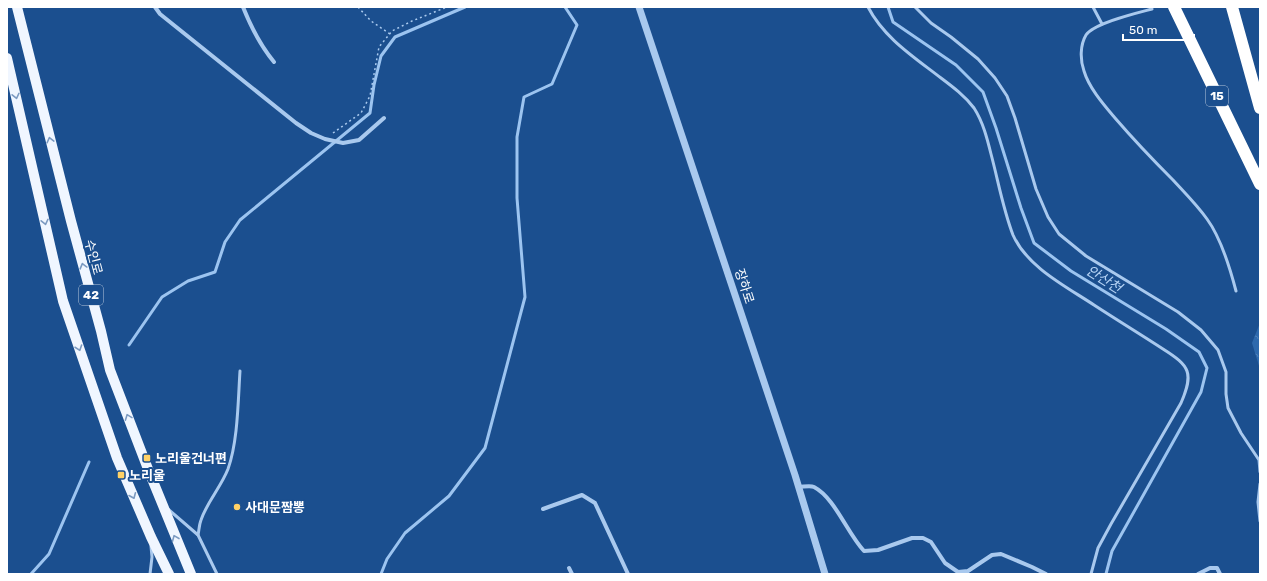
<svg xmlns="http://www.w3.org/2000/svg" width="1267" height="581" font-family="Rubik,'Noto Sans KR',sans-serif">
<defs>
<pattern id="forest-crowns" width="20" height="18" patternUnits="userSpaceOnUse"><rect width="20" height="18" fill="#2e69ad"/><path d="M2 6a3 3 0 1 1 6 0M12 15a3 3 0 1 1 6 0" fill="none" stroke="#4d80b9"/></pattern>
</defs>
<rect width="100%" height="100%" fill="#1b4f8f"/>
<!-- forest -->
<path fill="url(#forest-crowns)" d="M1260 323V369L1252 343Z"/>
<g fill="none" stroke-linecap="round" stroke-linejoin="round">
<!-- stream -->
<g stroke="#9cc4f0" stroke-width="3">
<path d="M888 7 893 22 956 65 983 92 996 128 1021 208 1034 243 1071 271 1166 329 1199 352 1207 368 1201 392 1112 551 1106 574"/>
<path d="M129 345 162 297 188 281 215 272 225 242 240 220 370 113 374 85 381 56 395 37 465 7"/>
<path d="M31 574 49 554 89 462"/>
<path d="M381 574 387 559 405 533 449 496 485 448 525 297 517 198V137L524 97 552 84 577 25 565 7"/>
</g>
<!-- path -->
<g stroke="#a9c9ee" stroke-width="1.5" stroke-dasharray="2 3" stroke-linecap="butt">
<path d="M358 7 371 21 390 34"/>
<path d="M333 133 361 113 370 96 379 47 392 31 412 21 447 7"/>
</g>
<!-- service -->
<g stroke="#a9c9ee" stroke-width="3">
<path d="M868 7C884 38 914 57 941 78 953 87 965 96 974 108 983 122 987 138 991 154 998 180 1003 209 1013 235 1027 267 1067 287 1094 305 1117 320 1140 334 1163 349 1190 366 1194 373 1181 403L1111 524 1098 548 1091 574"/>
<path d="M915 7 931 23 951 37 978 59 995 78 1007 96 1015 118 1036 189 1048 217 1059 234 1086 256 1178 312 1201 330 1218 350 1226 372V394L1228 408 1241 433 1259 460 1260 472"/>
<path d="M1093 7 1102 24"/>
<path d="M1152 9C1137 13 1094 23 1086 35 1080 45 1080 60 1084 71 1089 88 1104 105 1115 118 1134 140 1153 160 1173 180 1185 193 1197 205 1207 219 1221 238 1230 268 1236 291"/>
<path d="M1260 484 1258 502 1260 521"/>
<path d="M168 509 198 535 217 574"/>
<path d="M198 535C199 531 199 525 201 520 207 502 221 487 228 469 238 441 238 401 240 371"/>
<path d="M150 574 152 557 151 546"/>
</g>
<!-- minor -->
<g stroke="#a9c9ee" stroke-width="4">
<path d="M155 7 160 14 296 123 311 133 325 139 343 143 359 140 384 118"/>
<path d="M243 7C251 27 260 45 274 62"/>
<path d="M799 487C803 487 810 485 814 487 835 498 847 533 864 551L878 550 912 538H923L931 542 945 563 958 572 968 571 992 555 1001 554 1032 567 1046 574"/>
<path d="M543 509 582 495 595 503 628 574"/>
<path d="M569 568 572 574"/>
<path d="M1198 574 1210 568H1217L1220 574"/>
</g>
<!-- tertiary -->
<path stroke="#a9c9ee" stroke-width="7" d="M639 7 795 475 825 574"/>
<!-- primary -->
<g stroke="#f0f6ff" stroke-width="10">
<path d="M17 7 71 221 101 331 110 370 148 469 191 574"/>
<path d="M7 58 63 301 117 458 151 537 169 574"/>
</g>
<!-- motorway -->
<g stroke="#fff" stroke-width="12">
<path d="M1174 7 1260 184"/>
<path d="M1232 7 1260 108"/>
</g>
</g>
<!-- one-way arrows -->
<defs><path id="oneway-chevron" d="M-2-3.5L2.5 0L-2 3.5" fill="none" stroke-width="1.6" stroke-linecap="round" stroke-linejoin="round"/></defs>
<g stroke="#7b9ac1">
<use href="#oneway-chevron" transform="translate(16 96) rotate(77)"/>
<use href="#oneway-chevron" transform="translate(50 140) rotate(-104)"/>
<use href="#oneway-chevron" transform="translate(45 222) rotate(77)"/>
<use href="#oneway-chevron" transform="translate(83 266) rotate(-105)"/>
<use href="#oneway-chevron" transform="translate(79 348) rotate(71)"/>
<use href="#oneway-chevron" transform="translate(128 417) rotate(-111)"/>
<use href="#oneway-chevron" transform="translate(133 496) rotate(67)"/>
<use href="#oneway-chevron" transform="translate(175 538) rotate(-112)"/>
</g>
<!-- markers -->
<g fill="#ffd166" stroke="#1b4f8f" stroke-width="1.5">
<rect x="143" y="454" width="8" height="8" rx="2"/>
<rect x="117" y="471" width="8" height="8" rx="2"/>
<circle cx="237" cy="507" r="4"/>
</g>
<g text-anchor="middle" stroke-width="4" stroke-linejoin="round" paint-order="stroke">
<!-- shield labels -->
<g fill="#1b4f8f" stroke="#bbcadd" stroke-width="1">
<rect x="1206" y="86" width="22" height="20" rx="3"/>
<rect x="79" y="285" width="24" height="20" rx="3"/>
</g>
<g font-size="12" font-weight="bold" fill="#fff">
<text x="1217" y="100">15</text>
<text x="91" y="299">42</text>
</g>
<!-- street labels -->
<g font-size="13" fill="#fff" stroke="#1b4f8f">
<text transform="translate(94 257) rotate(75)" y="5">수인로</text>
<text transform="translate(745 286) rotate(72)" y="5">장하로</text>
</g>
<!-- poi labels -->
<g font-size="13" font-weight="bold" fill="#fff" stroke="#1b4f8f" text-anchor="start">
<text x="155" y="463">노리울건너편</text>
<text x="129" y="480">노리울</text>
<text x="245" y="512">사대문짬뽕</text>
</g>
<!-- water labels -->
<g font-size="14" font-style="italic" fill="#b5d3f5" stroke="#1b4f8f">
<text transform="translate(1104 279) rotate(32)" y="5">안산천</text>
</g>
</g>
<!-- border -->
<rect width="1267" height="581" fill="none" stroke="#ffffff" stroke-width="16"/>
<!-- scale -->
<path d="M1123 34v6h71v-6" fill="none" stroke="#ffffff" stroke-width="2"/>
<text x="1129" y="34" font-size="12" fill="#ffffff" stroke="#1b4f8f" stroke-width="3" paint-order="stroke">50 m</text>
</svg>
